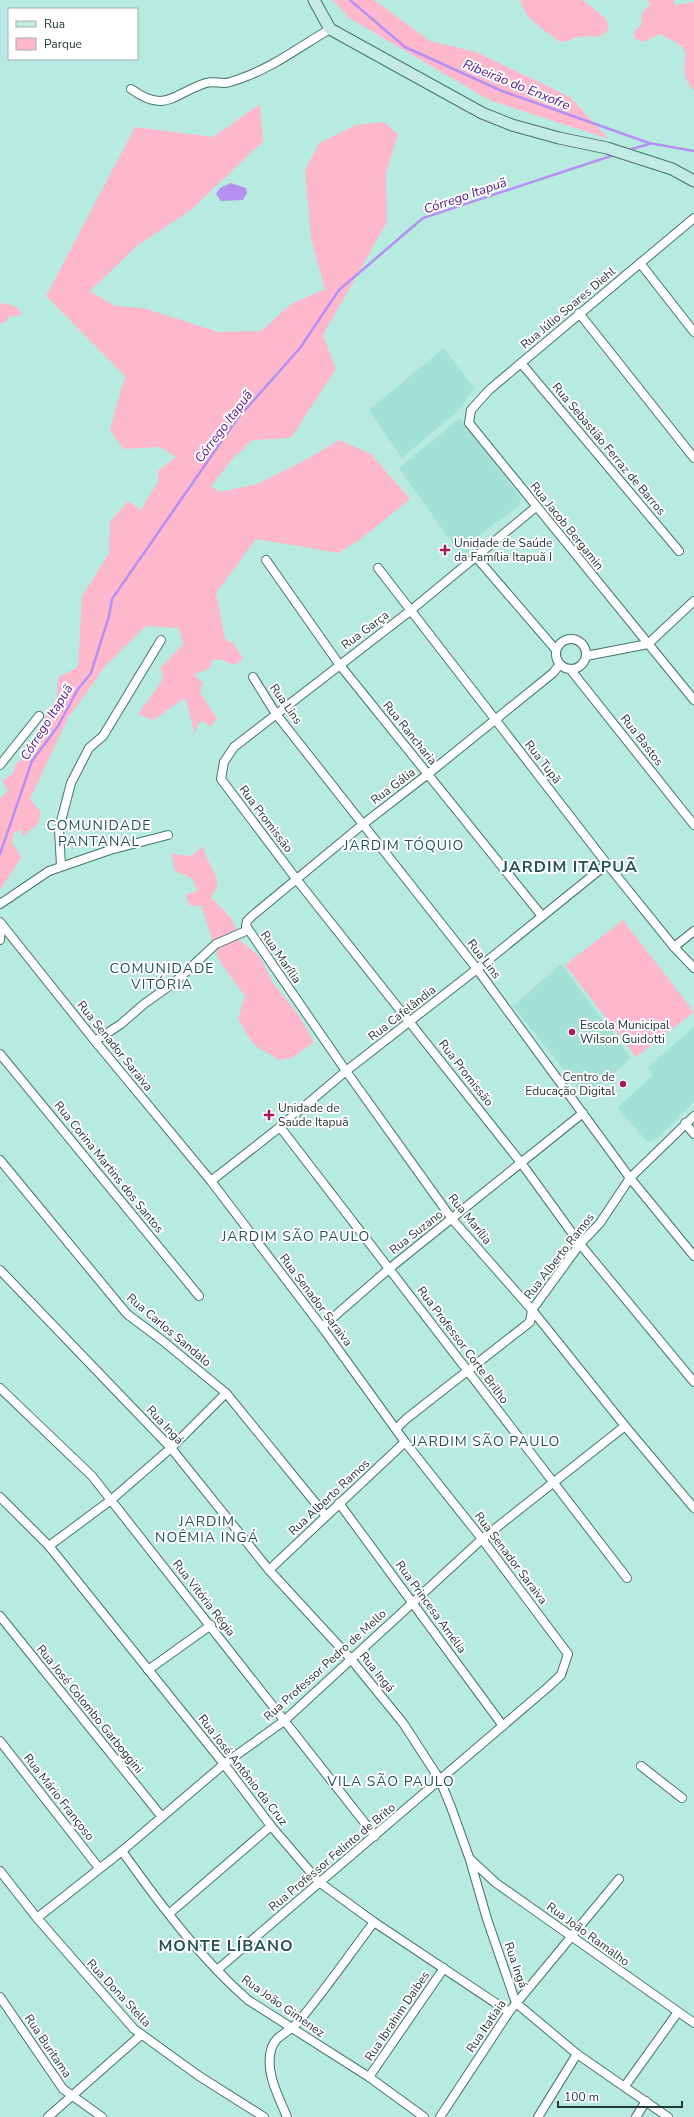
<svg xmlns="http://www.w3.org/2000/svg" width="694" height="2117" font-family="'Nunito Sans',sans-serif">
<rect width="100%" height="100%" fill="#b7ebe0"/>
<!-- built -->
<g fill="#a3e1d4">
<path d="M444 348 474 389 459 410 402 458 369 410Z"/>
<path d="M460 418 521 498 518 507 484 531 475 545 462 557 399 468Z"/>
<path d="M561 964 631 1058 586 1098 513 1006Z"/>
<path d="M694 1027V1102L657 1139 648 1142 617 1108 653 1075 648 1067Z"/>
</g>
<!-- green -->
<g fill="#feb8cc">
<path d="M333 0H374L430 41 476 52 570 97 609 139 489 100 349 18Z"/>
<path d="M521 0H583L605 18 609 28C601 41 593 35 580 37 573 38 568 42 560 42 547 31 522 19 521 0Z"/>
<path d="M648 0H673L675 5 694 2V91C676 72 691 58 682 47 678 42 666 38 660 34L643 42 634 38V32L641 25 642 14 650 4Z"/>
<path d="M260 104 263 141 191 210 138 245 90 291 115 306 144 308 218 332 261 331 291 304 325 289 311 239 305 170 319 143 356 125 384 122 398 134 386 173 387 222 323 335 336 369 291 438 253 440 234 457 211 486 219 492 257 484 302 462 339 440 371 454 410 499 361 539 338 553 256 539 216 593 225 639 233 643 243 658 235 665 222 660 213 659 209 669 194 674 203 683 200 693 217 718 211 727 203 721 198 723 195 734 185 698 153 720 138 714 163 679 161 667 183 644 179 628 146 626 107 664 68 718 30 799 41 812 38 824 22 837V830L14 832 12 843 22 857 0 890V799L8 790 2 781 13 773 15 765 29 751 34 735 57 697 58 677 78 667 82 596 109 553 110 522 128 501 141 510 158 481V471L176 457 160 447 123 449 110 430 125 376 46 296 135 127 213 137Z"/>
<path d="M0 303C10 305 19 304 21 315L9 317 5 322 0 324Z"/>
<path d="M203 846C207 868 227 878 211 897L232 919 240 940 260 957 273 983 298 1014 314 1042 292 1058 277 1060C270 1052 261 1052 254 1044 247 1037 244 1027 238 1019L245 996 220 962 201 906 189 905 186 895 197 891 193 879 175 871 171 854 191 856Z"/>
<path d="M623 920 694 1012 636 1057 565 965Z"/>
</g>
<!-- water -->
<path fill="#b691f2" d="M231 183 246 188 247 193 243 200 221 201 216 194 220 188Z"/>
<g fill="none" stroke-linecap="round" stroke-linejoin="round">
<!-- stream -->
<g stroke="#b691f2" stroke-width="2.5">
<path d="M350 0 405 47 502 91 649 143 694 151"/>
<path d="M632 149 649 144"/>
<path d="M0 854 32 761 58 726 78 689 91 673 109 616 112 599 237 419 300 348 339 290 423 218 611 156"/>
</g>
<defs>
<g id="street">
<path d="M131 89C166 114 172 94 206 83 212 81 218 83 224 83 230 83 236 80 242 78 273 67 301 46 330 29"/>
<path d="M694 218 489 390 471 410 469 423 694 700"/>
<path d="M640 263 694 332"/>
<path d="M579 313 694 458"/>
<path d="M521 363 679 551"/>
<path d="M536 507 410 611 234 747 224 762 221 779 297 880 522 1164 580 1244 694 1382"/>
<path d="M476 557 556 650"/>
<path d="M266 560 339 664 542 916"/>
<path d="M378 568 607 864 674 947 694 968"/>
<circle cx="571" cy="654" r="15"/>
<path d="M586 656 648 644 694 601"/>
<path d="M560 664 553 673 428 774 362 825 252 916 247 921 246 926 346 1071 452 1219 532 1310 625 1426 694 1508"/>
<path d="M570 669 694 825"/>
<path d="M253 677 276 714 477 969 630 1178 694 1256"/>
<path d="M0 765 39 716"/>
<path d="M61 866 59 829 71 783 89 748 103 736 161 640"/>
<path d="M0 904 49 871 110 850 168 835"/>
<path d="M0 922 95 1041 211 1181 322 1327 405 1442 482 1539 568 1654 561 1675 547 1688 217 1970"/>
<path d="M0 940 1 924"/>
<path d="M674 947 694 931"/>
<path d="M95 1041 121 1024 144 1004 175 982 216 944 248 930"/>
<path d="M0 1054 199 1296"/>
<path d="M685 1123 694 1134"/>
<path d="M280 1127 627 1578"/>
<path d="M0 1160 127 1314 163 1341 226 1393 326 1516"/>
<path d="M211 1181 280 1127 346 1071 477 969 607 864"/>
<path d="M0 1270 171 1448 269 1570 350 1658 403 1723 440 1780 451 1807 470 1860 487 1919 516 2003 577 2054 668 2117"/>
<path d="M322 1327 390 1268 583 1113"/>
<path d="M0 1388 92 1476 375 1836"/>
<path d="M397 1428 406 1419 530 1322 532 1310 580 1244 600 1223 630 1178 694 1116"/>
<path d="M0 1497 49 1546 224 1764 271 1826 319 1882 374 1922 509 2012"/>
<path d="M339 1503 503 1726"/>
<path d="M49 1546 111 1500 171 1448 226 1393"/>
<path d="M269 1570 405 1442"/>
<path d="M0 1616 162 1817"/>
<path d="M148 1670 211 1625"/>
<path d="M0 1741 99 1868"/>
<path d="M641 1766 682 1798"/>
<path d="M122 1851C159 1903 200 1958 248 2000L369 2077 424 2117"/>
<path d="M471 1860 496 1883 694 2023"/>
<path d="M0 1871 37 1918 134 2029 199 2076 264 2117"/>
<path d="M170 1913 271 1826"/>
<path d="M37 1918 122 1851 224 1764 284 1721 482 1539 625 1426"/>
<path d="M0 1997 63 2089 102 2117"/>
<path d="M369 2077 444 1968"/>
<path d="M625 2086 678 2012"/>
<path d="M48 2117 141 2035"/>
<path d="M287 2117C279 2097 265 2073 271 2050 275 2034 290 2033 299 2021 326 1989 349 1955 374 1922"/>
<path d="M440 2117 509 2012 619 1879"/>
<path d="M538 2117 577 2054"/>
<path d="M636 2117 646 2101"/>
</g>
<path id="secondary" d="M314 0 330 29 482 113 512 125 559 138 607 148 672 169 694 181"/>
</defs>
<!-- street casing -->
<use href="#street" stroke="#45756c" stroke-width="10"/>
<!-- secondary casing -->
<use href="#secondary" stroke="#45756c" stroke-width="13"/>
<!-- street -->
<use href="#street" stroke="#fff" stroke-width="8"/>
<!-- secondary -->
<use href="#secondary" stroke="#c4eae4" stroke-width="11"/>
</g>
<!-- markers -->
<g fill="#a81a5a" stroke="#fff" stroke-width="1.5">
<path d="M443 544h4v4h4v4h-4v4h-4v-4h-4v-4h4z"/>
<circle cx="572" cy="1032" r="4"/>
<circle cx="623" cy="1084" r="4"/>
<path d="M267 1109h4v4h4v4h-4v4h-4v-4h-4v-4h4z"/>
</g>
<g text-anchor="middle" stroke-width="4" stroke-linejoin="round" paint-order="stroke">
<!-- street labels -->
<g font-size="12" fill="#243935" stroke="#fff">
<text transform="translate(568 308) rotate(-40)" y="4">Rua Júlio Soares Diehl</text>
<text transform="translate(609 449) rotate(50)" y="4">Rua Sebastião Ferraz de Barros</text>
<text transform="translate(567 526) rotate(51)" y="4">Rua Jacob Bergamin</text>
<text transform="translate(365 630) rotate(-37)" y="4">Rua Garça</text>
<text transform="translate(286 704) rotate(55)" y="4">Rua Lins</text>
<text transform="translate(410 733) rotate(51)" y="4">Rua Rancharia</text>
<text transform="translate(642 740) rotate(52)" y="4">Rua Bastos</text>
<text transform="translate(543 762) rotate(52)" y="4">Rua Tupã</text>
<text transform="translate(393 786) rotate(-37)" y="4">Rua Gália</text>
<text transform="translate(266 819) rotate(53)" y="4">Rua Promissão</text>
<text transform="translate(281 957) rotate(55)" y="4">Rua Marília</text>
<text transform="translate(484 959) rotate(52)" y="4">Rua Lins</text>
<text transform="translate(402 1013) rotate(-38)" y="4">Rua Cafelândia</text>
<text transform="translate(115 1046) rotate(51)" y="4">Rua Senador Saraiva</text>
<text transform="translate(466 1073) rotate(52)" y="4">Rua Promissão</text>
<text transform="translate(109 1167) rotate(51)" y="4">Rua Corina Martins dos Santos</text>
<text transform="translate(470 1219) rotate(51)" y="4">Rua Marília</text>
<text transform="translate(416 1232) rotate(-38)" y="4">Rua Suzano</text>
<text transform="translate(559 1256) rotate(-52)" y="4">Rua Alberto Ramos</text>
<text transform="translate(316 1300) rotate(53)" y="4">Rua Senador Saraiva</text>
<text transform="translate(169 1330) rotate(40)" y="4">Rua Carlos Sandalo</text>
<text transform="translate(463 1345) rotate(53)" y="4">Rua Professor Corte Brilho</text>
<text transform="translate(165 1425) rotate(47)" y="4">Rua Ingá</text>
<text transform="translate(329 1497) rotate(-43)" y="4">Rua Alberto Ramos</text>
<text transform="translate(511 1558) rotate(53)" y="4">Rua Senador Saraiva</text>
<text transform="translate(204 1598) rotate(52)" y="4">Rua Vitória Régia</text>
<text transform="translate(431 1607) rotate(54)" y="4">Rua Princesa Amélia</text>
<text transform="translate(325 1665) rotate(-42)" y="4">Rua Professor Pedro de Mello</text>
<text transform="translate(377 1672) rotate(51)" y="4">Rua Ingá</text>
<text transform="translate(90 1709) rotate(51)" y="4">Rua José Colombo Garboggini</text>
<text transform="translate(243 1770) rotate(52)" y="4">Rua José Antônio da Cruz</text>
<text transform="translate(59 1797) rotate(52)" y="4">Rua Mário Françoso</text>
<text transform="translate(332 1857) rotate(-40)" y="4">Rua Professor Felinto de Brito</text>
<text transform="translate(588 1934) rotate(36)" y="4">Rua João Ramalho</text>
<text transform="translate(516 1965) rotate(71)" y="4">Rua Ingá</text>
<text transform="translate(119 1993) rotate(47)" y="4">Rua Dona Stella</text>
<text transform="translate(283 2006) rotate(35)" y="4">Rua João Gimenez</text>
<text transform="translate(397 2016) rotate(-56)" y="4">Rua Ibrahim Daibes</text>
<text transform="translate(486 2026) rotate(-56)" y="4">Rua Itatiaia</text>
<text transform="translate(48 2046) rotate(56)" y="4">Rua Buritama</text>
</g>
<!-- poi labels -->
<g font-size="12" fill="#243935" stroke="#fff" text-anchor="start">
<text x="454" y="547">Unidade de Saúde<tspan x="454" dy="14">da Família Itapuã I</tspan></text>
<text x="580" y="1029">Escola Municipal<tspan x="580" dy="14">Wilson Guidotti</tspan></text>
<text x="615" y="1081" text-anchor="end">Centro de<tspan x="615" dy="14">Educação Digital</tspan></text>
<text x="278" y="1112">Unidade de<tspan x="278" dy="14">Saúde Itapuã</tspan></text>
</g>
<!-- water labels -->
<g font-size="13" font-style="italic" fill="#4f1487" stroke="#fff">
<text transform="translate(517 84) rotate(22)" y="5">Ribeirão do Enxofre</text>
<text transform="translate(465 195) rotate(-19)" y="5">Córrego Itapuã</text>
<text transform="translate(223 426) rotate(-53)" y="5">Córrego Itapuã</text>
<text transform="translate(46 722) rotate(-58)" y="5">Córrego Itapuã</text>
</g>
<!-- quarter labels -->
<g font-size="14" letter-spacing="1" fill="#23554c" stroke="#fff">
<text x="99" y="830">COMUNIDADE<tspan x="99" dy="16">PANTANAL</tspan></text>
<text x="404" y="850">JARDIM TÓQUIO</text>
<text x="162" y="973">COMUNIDADE<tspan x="162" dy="16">VITÓRIA</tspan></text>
<text x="296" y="1241">JARDIM SÃO PAULO</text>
<text x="486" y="1446">JARDIM SÃO PAULO</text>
<text x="207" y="1526">JARDIM<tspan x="207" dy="16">NOÊMIA INGÁ</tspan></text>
<text x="391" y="1786">VILA SÃO PAULO</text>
</g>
<!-- district labels -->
<g font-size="16" font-weight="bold" letter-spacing="1" fill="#23554c" stroke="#fff">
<text x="570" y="872">JARDIM ITAPUÃ</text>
<text x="226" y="1951">MONTE LÍBANO</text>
</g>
</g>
<!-- legend -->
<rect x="8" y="8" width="130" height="52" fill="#ffffff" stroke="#a7b0ae"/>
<rect x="16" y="21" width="20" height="6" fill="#c4eae4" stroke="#a7b0ae"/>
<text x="44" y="28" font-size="12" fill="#243935">Rua</text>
<rect x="16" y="38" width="20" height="12" fill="#feb8cc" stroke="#a7b0ae"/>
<text x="44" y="48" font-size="12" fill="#243935">Parque</text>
<!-- scale -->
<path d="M558 2101v6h124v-6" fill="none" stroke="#243935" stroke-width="2"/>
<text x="564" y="2101" font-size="12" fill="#243935" stroke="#ffffff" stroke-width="3" paint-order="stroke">100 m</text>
</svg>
